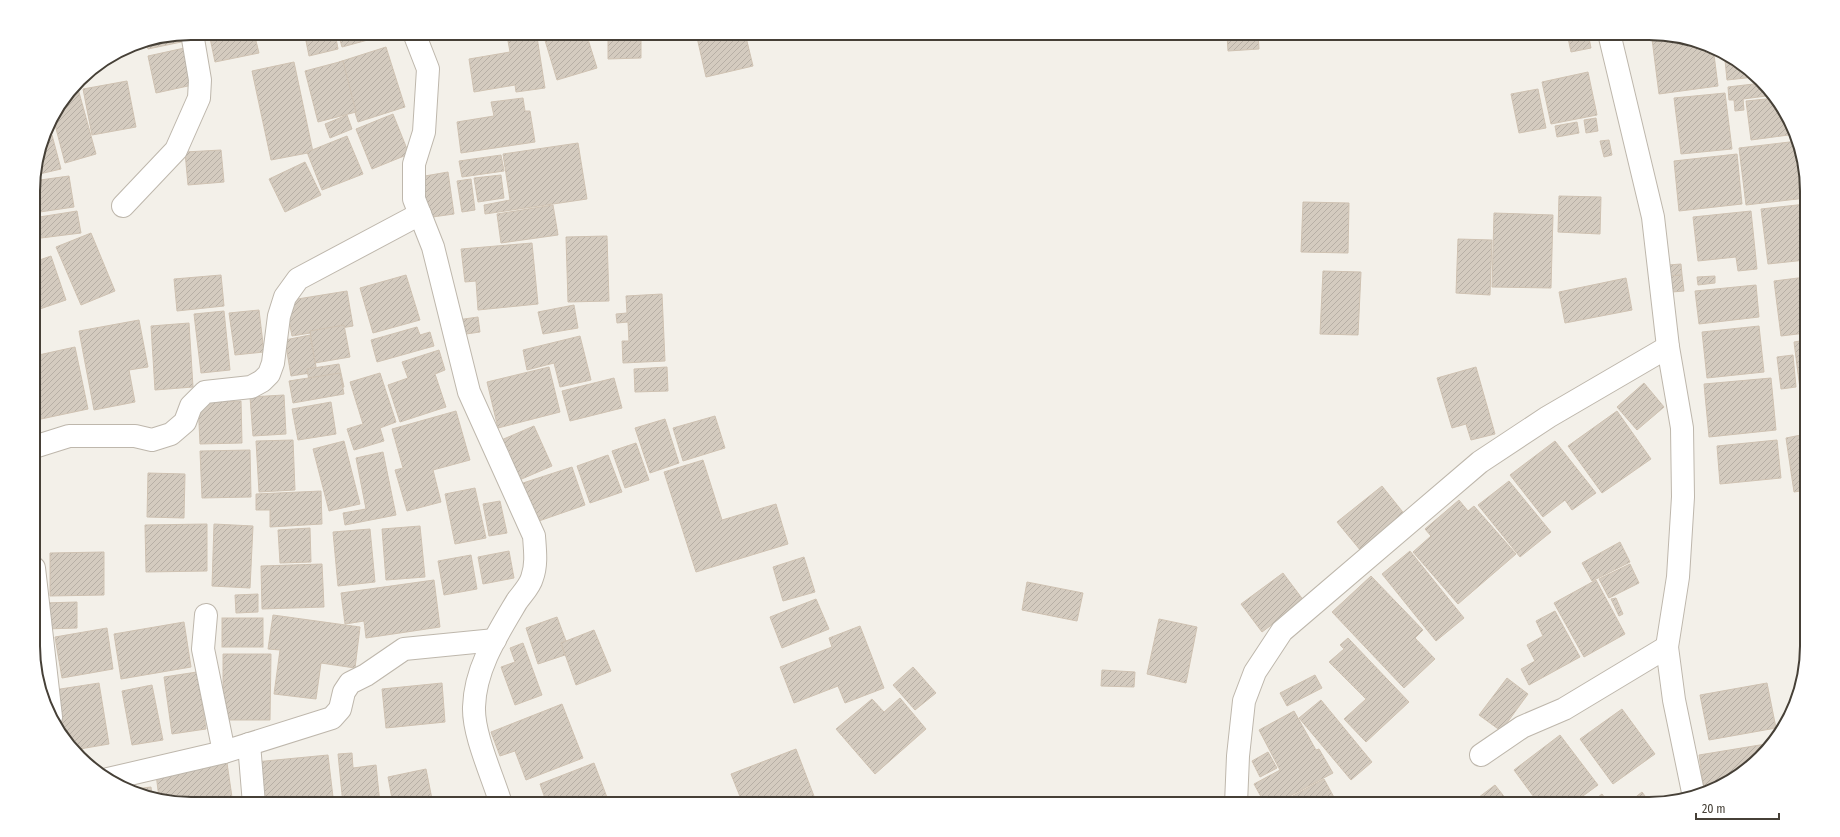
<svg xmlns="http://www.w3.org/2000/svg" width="1840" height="837" font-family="'Fira Sans Condensed',sans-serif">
<defs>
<pattern id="building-hatch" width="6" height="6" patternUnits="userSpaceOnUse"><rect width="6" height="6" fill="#d4cbbf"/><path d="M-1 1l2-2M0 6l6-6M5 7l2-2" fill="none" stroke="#b7afa5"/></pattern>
</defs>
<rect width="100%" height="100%" fill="#f3f0e9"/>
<!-- building -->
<g fill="url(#building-hatch)" stroke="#cfc2b2">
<path d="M209 33H254L259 53 215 62Z"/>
<path d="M319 33H335L338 49 309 56 305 36Z"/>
<path d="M338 33H390V34L342 47Z"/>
<path d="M557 33H586L597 68 557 80 544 37Z"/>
<path d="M608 33H641V58L608 59Z"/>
<path d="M696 33H745L753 66 706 77Z"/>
<path d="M1258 33 1259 49 1228 51 1227 35Z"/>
<path d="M1567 33H1588L1591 48 1571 52Z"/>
<path d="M184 34 186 41 148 49 146 42Z"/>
<path d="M537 37 545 88 516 92 515 85 474 92 469 59 510 52 508 41Z"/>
<path d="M1667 37 1713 47 1718 86 1659 94 1652 39Z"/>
<path d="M136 44 138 49 115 55 131 45Z"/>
<path d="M189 47 197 84 156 93 148 56Z"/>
<path d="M386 47 405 107 358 122 339 62Z"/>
<path d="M1733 59 1745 66 1755 77 1727 80 1725 60Z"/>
<path d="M343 61 356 112 318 122 305 71Z"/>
<path d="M294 62 313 152 271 160 252 71Z"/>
<path d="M1588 72 1597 115 1551 124 1542 82Z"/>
<path d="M127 81 136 127 92 135 83 89Z"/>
<path d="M1762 83 1774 95 1743 99 1744 110 1735 111 1734 100H1729L1728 87Z"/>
<path d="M77 85 96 154 65 163 53 117Z"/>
<path d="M1538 89 1546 128 1519 133 1511 94Z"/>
<path d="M1725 93 1732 149 1681 154 1674 98Z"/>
<path d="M523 98 525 111H530L535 142 461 153 457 122 494 116 491 102Z"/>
<path d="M1776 98 1796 134 1751 140 1746 101Z"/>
<path d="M393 114 409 154 372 169 356 129Z"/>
<path d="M347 115 352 129 330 138 325 124Z"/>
<path d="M1596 118 1598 131 1586 133 1584 120Z"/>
<path d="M1577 122 1579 133 1557 137 1555 126Z"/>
<path d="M52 135 61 169 35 175 45 137Z"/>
<path d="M347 136 363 174 322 190 307 152Z"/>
<path d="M1609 140 1612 155 1604 157 1600 141Z"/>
<path d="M1798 141 1806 171V198L1746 205 1739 148Z"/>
<path d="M578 143 587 199 485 214 484 205 510 200 503 154Z"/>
<path d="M221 150 224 182 188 185 185 152Z"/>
<path d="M1737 154 1742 204 1679 211 1674 161Z"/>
<path d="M501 155 504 171 462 177 459 161Z"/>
<path d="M305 162 321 195 285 212 269 179Z"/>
<path d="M448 172 454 214 425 218 419 177Z"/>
<path d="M501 175 504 198 478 202 474 178Z"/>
<path d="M69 176 74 207 33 213V181Z"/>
<path d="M471 179 475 210 462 212 457 181Z"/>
<path d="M1559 196 1601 197 1600 234 1558 232Z"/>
<path d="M1303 202 1349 203 1348 253 1301 252Z"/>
<path d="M1806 204V260L1768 264 1761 209Z"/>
<path d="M553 205 558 235 501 243 497 214Z"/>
<path d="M77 211 81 233 33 239V218Z"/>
<path d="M1751 211 1757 269 1738 271 1736 257 1698 261 1693 217Z"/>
<path d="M1494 213 1553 215 1551 288 1492 287Z"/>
<path d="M91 233 115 291 81 305 56 247Z"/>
<path d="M607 236 609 301 568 302 566 237Z"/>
<path d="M1458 239 1492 240 1490 295 1456 293Z"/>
<path d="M532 243 538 304 478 310 476 281 465 282 461 249Z"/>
<path d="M51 256 66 300 34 311V262Z"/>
<path d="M1681 264 1682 275 1670 276 1668 265Z"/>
<path d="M1323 271 1361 272 1358 335 1320 334Z"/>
<path d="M221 275 224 306 177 311 174 279Z"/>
<path d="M406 275 420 320 373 333 360 288Z"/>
<path d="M1682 275 1684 291 1672 292 1670 276Z"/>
<path d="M1715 276V283L1698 285 1697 277Z"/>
<path d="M1806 277V333L1781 336 1774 281Z"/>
<path d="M1626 278 1632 310 1565 323 1559 292Z"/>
<path d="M1756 285 1759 317 1699 324 1695 291Z"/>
<path d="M347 291 353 326 292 336 285 301Z"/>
<path d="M662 294 665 361 623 363 622 341H629L628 322 617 323 616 314 627 313 626 296Z"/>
<path d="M574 305 578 328 543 334 538 312Z"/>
<path d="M259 310 264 352 235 355 229 313Z"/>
<path d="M224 311 230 370 201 373 194 314Z"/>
<path d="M478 317 480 332 459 335 457 320Z"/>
<path d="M139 320 148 367 129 370 135 402 94 410 79 331Z"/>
<path d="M189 323 193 387 155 390 151 326Z"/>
<path d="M344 325 350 357 315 363 310 331Z"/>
<path d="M1759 326 1764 372 1707 378 1702 332Z"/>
<path d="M417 327 420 335 430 332 434 346 377 362 371 340Z"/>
<path d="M310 335 317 372 291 376 285 340Z"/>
<path d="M580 336 591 380 560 387 554 363 527 370 523 350Z"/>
<path d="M1806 340V388L1800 389 1794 342Z"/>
<path d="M75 347 88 409 41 419 34 386V356Z"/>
<path d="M439 350 445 370 435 374 446 407 400 422 388 385 408 378 402 362Z"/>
<path d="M1793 355 1796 387 1781 389 1777 357Z"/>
<path d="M339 364 344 387 311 393 307 369Z"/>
<path d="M549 367 560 412 498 428 487 382Z"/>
<path d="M667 367 668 391 635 392 634 369Z"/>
<path d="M1476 367 1495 434 1471 440 1466 424 1452 428 1437 378Z"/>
<path d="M340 373 344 394 293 403 289 381Z"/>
<path d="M380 373 396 422 380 428 384 441 354 450 347 429 363 424 350 382Z"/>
<path d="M614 378 622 408 570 421 562 391Z"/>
<path d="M1771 378 1776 430 1709 437 1704 384Z"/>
<path d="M1644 383 1664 407 1637 430 1617 407Z"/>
<path d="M284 395 286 434 253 436 250 397Z"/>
<path d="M241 401 242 443 200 444 198 402Z"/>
<path d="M331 402 336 434 298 440 292 409Z"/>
<path d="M456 411 470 460 433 470 441 502 407 511 395 470 403 468 392 429Z"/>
<path d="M1617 411 1651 459 1602 493 1568 446Z"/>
<path d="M715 416 725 448 683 461 673 428Z"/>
<path d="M665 419 679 463 650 473 635 428Z"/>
<path d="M534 426 552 466 517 481 499 441Z"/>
<path d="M1806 434 1807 490 1794 492 1786 438Z"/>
<path d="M293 440 295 490 259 492 256 441Z"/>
<path d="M1777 440 1781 478 1720 484 1717 446Z"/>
<path d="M344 441 360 504 329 511 313 449Z"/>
<path d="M1555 441 1596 493 1572 510 1565 500 1543 517 1510 475Z"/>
<path d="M636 443 649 480 625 488 612 451Z"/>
<path d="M250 450 251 497 202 498 200 451Z"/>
<path d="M383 452 396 515 345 525 343 513 366 509 356 458Z"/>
<path d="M608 455 622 492 590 503 577 466Z"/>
<path d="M703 460 722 520 776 504 788 544 696 572 664 472Z"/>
<path d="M572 467 585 505 536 522 523 483Z"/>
<path d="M148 473 185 474 184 518 147 517Z"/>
<path d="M1509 481 1551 532 1520 557 1478 505Z"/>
<path d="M1382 486 1406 516 1361 551 1337 522Z"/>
<path d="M475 488 486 538 455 544 445 494Z"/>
<path d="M321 491 322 524 270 527V510H256V494Z"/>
<path d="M1459 500 1468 511 1474 506 1516 554 1458 604 1413 552 1431 536 1425 529Z"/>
<path d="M500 501 507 533 489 536 483 504Z"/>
<path d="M207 524V571L146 572 145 525Z"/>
<path d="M214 524 253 526 250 588 212 586Z"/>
<path d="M420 526 425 577 386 580 382 529Z"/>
<path d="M310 528 311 562 280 563 278 530Z"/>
<path d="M370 529 375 582 338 586 333 532Z"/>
<path d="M1620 542 1630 562 1592 581 1582 563Z"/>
<path d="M509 551 514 578 483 584 478 557Z"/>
<path d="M1410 551 1464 618 1436 641 1382 574Z"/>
<path d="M104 552V595L50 596V553Z"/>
<path d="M471 555 477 589 444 595 438 561Z"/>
<path d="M804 557 815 592 783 601 773 567Z"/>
<path d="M322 564 324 607 262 609 261 566Z"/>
<path d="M1630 564 1639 583 1609 598 1599 579Z"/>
<path d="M1283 573 1304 601 1262 632 1241 604Z"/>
<path d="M1371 576 1423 630 1415 638 1435 659 1404 688 1332 612Z"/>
<path d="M434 580 440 627 366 638 364 621 345 624 341 593Z"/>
<path d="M1596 580 1625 634 1584 657 1554 603Z"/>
<path d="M1027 582 1083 593 1077 621 1022 610Z"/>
<path d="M258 594V612L236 613 235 595Z"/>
<path d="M1616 598 1623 614 1619 616 1611 599Z"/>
<path d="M816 599 829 629 782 648 770 617Z"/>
<path d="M77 602V628L45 629 44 603Z"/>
<path d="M1555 611 1580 657 1529 685 1521 669 1535 661 1527 645 1543 636 1536 621Z"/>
<path d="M273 615 360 627 355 668 321 663 316 699 274 694 280 650 268 649Z"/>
<path d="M557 617 566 641 561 643 565 655 538 664 526 628Z"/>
<rect x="222" y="618" width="41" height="29"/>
<path d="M1159 619 1197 627 1186 683 1147 674Z"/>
<path d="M184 622 191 667 121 679 114 634Z"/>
<path d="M860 626 884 688 845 703 838 686 794 703 780 667 832 647 829 638Z"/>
<path d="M107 628 113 669 62 678 55 637Z"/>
<path d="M594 630 611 671 576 685 561 643Z"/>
<path d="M1348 638 1409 702 1366 742 1344 719 1366 699 1329 662 1344 649 1340 645Z"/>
<path d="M523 643 542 695 515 705 501 667 515 662 510 648Z"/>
<path d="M223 654H271L270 720H223Z"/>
<path d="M913 667 936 693 915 710 893 685Z"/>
<path d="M1102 670 1135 672 1134 687 1101 686Z"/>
<path d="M197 672 206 729 172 734 164 677Z"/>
<path d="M1315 675 1322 688 1287 706 1280 693Z"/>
<path d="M1507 678 1528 694 1501 731 1479 715Z"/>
<path d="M99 683 109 744 74 750 66 742 61 734 54 690Z"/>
<path d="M442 683 445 722 386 728 382 689Z"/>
<path d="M1767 683 1776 728 1709 740 1700 695Z"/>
<path d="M152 685 163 740 132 745 122 691Z"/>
<path d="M900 698 926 729 875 774 836 729 872 699 884 712Z"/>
<path d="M1321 700 1372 762 1351 780 1299 718Z"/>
<path d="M562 704 583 758 526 780 515 751 500 756 491 732Z"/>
<path d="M1622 709 1655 754 1613 784 1580 739Z"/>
<path d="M1294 711 1316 750 1319 749 1333 773 1275 804H1265L1254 784 1280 770 1259 730Z"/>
<path d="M1560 735 1598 785 1572 804H1539L1514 770Z"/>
<path d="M1772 743 1768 750 1737 777 1715 788 1704 790 1699 755Z"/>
<path d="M796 749 817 804H743L731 774Z"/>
<path d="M1268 752 1277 768 1260 777 1252 761Z"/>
<path d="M352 753 353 768 376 765 380 804H343L338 754Z"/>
<path d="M328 755 333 797 259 804 255 762Z"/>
<path d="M227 763 233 804H191L159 798 156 774Z"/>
<path d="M594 763 608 800 597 804H547L540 784Z"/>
<path d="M426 769 433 804H393L388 777Z"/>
<path d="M1324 779 1336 801 1331 804H1278Z"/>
<path d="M1495 785 1510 804H1470Z"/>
<path d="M151 787 152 796 127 790Z"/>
<path d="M1642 792 1651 804H1627Z"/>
<path d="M1602 794 1609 804H1589Z"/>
</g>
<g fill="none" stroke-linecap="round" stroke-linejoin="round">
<defs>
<g id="minor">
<path d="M414 33 428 69 424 132 414 164V199L433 247 469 392 534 536C535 550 537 565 532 578 530 586 522 594 517 601 498 633 475 668 474 707 473 735 493 777 501 804"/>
<path d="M1609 33 1653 217 1668 347 1682 428 1683 497 1678 577 1667 647 1674 700 1694 797"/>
<path d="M123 206 176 150 199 98 200 80 192 33"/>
<path d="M34 447 69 436H135L152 440 171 434 185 422 191 406 205 392 251 387 262 381 269 374 273 363 279 316 285 297 298 279 420 214"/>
<path d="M34 568 51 717"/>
<path d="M206 615 203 649 224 752"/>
<path d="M249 744 254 804"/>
<path d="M1481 755 1522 727 1564 709 1667 647"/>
<path d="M108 779 224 752 332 718 340 709 344 692 350 683 366 675 404 649 495 640"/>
<path d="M1236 804 1238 756 1244 701 1255 672 1282 631 1480 462 1548 417 1668 347"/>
</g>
</defs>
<!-- minor casing -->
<use href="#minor" stroke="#beb7ac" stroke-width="24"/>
<!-- minor -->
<use href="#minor" stroke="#fff" stroke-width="22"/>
</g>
<!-- crop -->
<path d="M0 0H1840V837H0ZM191 40H1649A151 151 0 0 1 1800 191V646A151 151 0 0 1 1649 797H191A151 151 0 0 1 40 646V191A151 151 0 0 1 191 40Z" fill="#fff" fill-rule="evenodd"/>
<path fill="none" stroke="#464037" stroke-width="2" d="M191 40H1649A151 151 0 0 1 1800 191V646A151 151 0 0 1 1649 797H191A151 151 0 0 1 40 646V191A151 151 0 0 1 191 40Z"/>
<!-- scale -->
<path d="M1696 813v6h83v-6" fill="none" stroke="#464037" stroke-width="2"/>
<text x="1702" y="813" font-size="12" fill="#464037" stroke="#ffffff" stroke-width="3" paint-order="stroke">20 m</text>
</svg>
